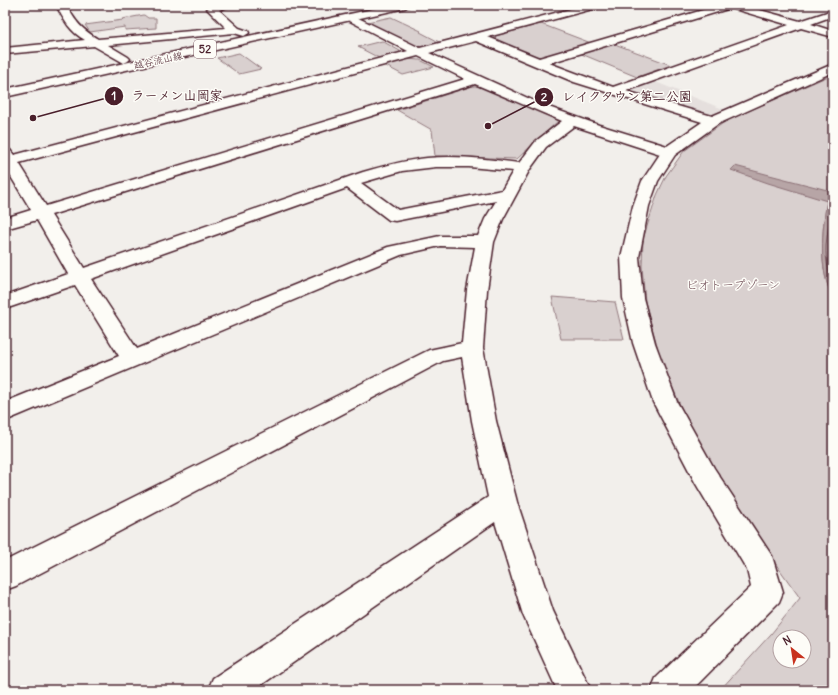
<svg xmlns="http://www.w3.org/2000/svg" width="838" height="695" font-family="Delius,'Klee One',sans-serif">
<rect width="100%" height="100%" fill="#f2efeb"/>
<filter id="ink" filterUnits="userSpaceOnUse"><feTurbulence type="fractalNoise" baseFrequency=".025" numOctaves="2"/><feDisplacementMap in="SourceGraphic" scale="8" xChannelSelector="R" yChannelSelector="G"/><feConvolveMatrix kernelMatrix="1 2 1 2 8 2 1 2 1" color-interpolation-filters="sRGB"/></filter>
<g filter="url(#ink)">
<!-- built -->
<path fill="#e5dfdd" d="M653 81 723 109 712 114H700L635 94 631 88Z"/>
<!-- green -->
<g fill="#d9d0cf" stroke="#92787d" fill-rule="evenodd">
<path d="M144 15 148 18H156V28L125 30V27L90 32 85 25 123 20 122 19Z"/>
<path d="M391 17 421 31 420 32 441 43 424 47 416 46 367 22Z"/>
<path d="M541 24 591 43 543 57 532 56 494 41 495 36Z"/>
<path d="M382 41 400 51 398 54 379 58 358 47Z"/>
<path d="M612 43 671 65 637 77 579 53Z"/>
<path d="M239 53 261 69 239 74 217 58Z"/>
<path d="M406 59 420 60 434 67 403 75 384 65Z"/>
<path d="M833 74V190L825 200 827 201C822 229 818 271 833 297V690H720L771 634 800 598 748 525 692 433 661 360 645 302 642 266 643 239 657 195 666 176 684 151 726 121ZM780 637H804V661H780Z"/>
<path d="M473 86H481L554 117 558 121 517 159 435 156 432 130 397 110Z"/>
<path d="M552 297 615 302 624 339H561Z"/>
</g>
<!-- water -->
<path fill="#b7a5a6" stroke="#8b6f75" d="M735 166 831 191 833 190V297C818 270 822 230 827 201L768 183 731 170Z"/>
<g fill="none" stroke-linecap="round" stroke-linejoin="round">
<!-- shore -->
<g stroke="#76555c" stroke-width="1">
<path d="M833 195 830 197C833 213 827 230 826 246 825 261 830 275 833 289"/>
<path d="M833 219 831 250 833 262"/>
</g>
<defs>
<g id="street">
<path d="M56 5H66C76 22 81 29 98 39L226 28 207 9 214 5H229L227 7 219 10 239 28 248 31 249 33 244 36 234 33 108 45 128 57 130 59 128 61 124 63 94 46 5 54V48L85 40C70 32 64 20 56 5Z"/>
<path d="M586 5H602L600 7 488 37 539 58 720 5H742L800 21 833 10V16L811 24 833 31V37L801 28 626 91 712 116 833 64V72L718 124 675 155 658 181 649 206 639 257 643 298 655 343 677 402 714 468 772 556 783 592 779 602 692 690H651L656 678 751 587 747 570 696 484 653 402 633 343 623 298 621 257 633 206 642 181 660 154 574 126 546 147 530 169 503 219 494 242 487 290 483 348 496 421 517 502 553 611 591 690H557L523 615 495 522 254 690H208L213 678 488 497 472 421 462 357 443 361 16 586 5 590V561L429 350 462 343 467 290 475 247 440 246 401 255 5 421V402L119 356 75 285 5 309V296L68 274 37 220 5 229V218L31 210 5 167V148L10 150 14 155 408 51 346 19 345 17 350 14 420 48ZM731 8 789 25 613 87 549 63ZM476 41 574 82 702 122 667 146 599 125 543 105 429 53ZM418 56 465 79 46 206 19 163ZM475 84 562 121 536 141 519 163C489 159 457 155 427 158 405 160 384 166 363 172L84 268 51 215ZM436 167H469L513 171 502 190 398 210 361 183 402 171ZM347 188 389 220 395 221 496 201 485 219 478 236H440L388 247 137 349 91 279Z"/>
</g>
<path id="primary" d="M391 5H410L405 8 5 97V89Z"/>
</defs>
<!-- street casing -->
<use href="#street" stroke="#4a1f2b" stroke-width="3"/>
<!-- primary casing -->
<use href="#primary" stroke="#4a1f2b" stroke-width="3"/>
<!-- street -->
<use href="#street" fill="#fdfcf7" fill-rule="evenodd"/>
<!-- primary -->
<use href="#primary" fill="#fdfcf7" fill-rule="evenodd"/>
</g>
</g>
<g text-anchor="middle" stroke-width="3" stroke-linejoin="round" paint-order="stroke">
<!-- far-street labels -->
<g font-size="10" fill="#4a1f2b" stroke="#fdfcf7">
<text transform="translate(158 60) rotate(-12)" y="4">越谷流山線</text>
</g>
<!-- shield labels -->
<rect fill="#fdfcf7" stroke="#806168" stroke-width="1" x="194" y="40" width="22" height="18" rx="3"/>
<g font-size="11" font-weight="bold" fill="#4a1f2b">
<text x="205" y="53">52</text>
</g>
<!-- park labels -->
<g font-size="12" fill="#6e4b54" stroke="#fdfcf7">
<text x="733" y="289">ビオトープゾーン</text>
</g>
</g>
<!-- callouts -->
<path fill="none" stroke="#4a1f2b" stroke-width="1.5" d="M33 118L114 96M488 126L544 97"/>
<g fill="#4a1f2b" stroke="#fdfcf7" stroke-width="1.5">
<circle cx="33" cy="118" r="4"/>
<circle cx="488" cy="126" r="4"/>
<circle cx="114" cy="96" r="10"/>
<circle cx="544" cy="97" r="10"/>
</g>
<g font-size="12" text-anchor="middle" font-weight="bold" fill="#fff">
<text x="114" y="100">1</text>
<text x="544" y="101">2</text>
</g>
<g font-size="13" text-anchor="middle" font-weight="bold" fill="#4a1f2b" stroke="#fdfcf7" stroke-width="3" stroke-linejoin="round" paint-order="stroke">
<text x="177" y="100">ラーメン山岡家</text>
<text x="627" y="101">レイクタウン第二公園</text>
</g>
<!-- margin -->
<rect width="838" height="695" fill="none" stroke="#fdfcf7" stroke-width="20"/>
<rect x="10" y="10" width="818" height="675" fill="none" stroke="#4a1f2b" stroke-width="1.5" filter="url(#ink)"/>
<!-- north arrow -->
<g transform="translate(792 649) rotate(330)"><circle r="19" fill="#fdfcf7" stroke="#b5a4a5"/>
<path d="M0-3L7 15L0 10L-7 15Z" fill="#c8321e"/>
<text y="-6" font-size="11" font-weight="bold" text-anchor="middle" fill="#4a1f2b">N</text>
</g>
</svg>
